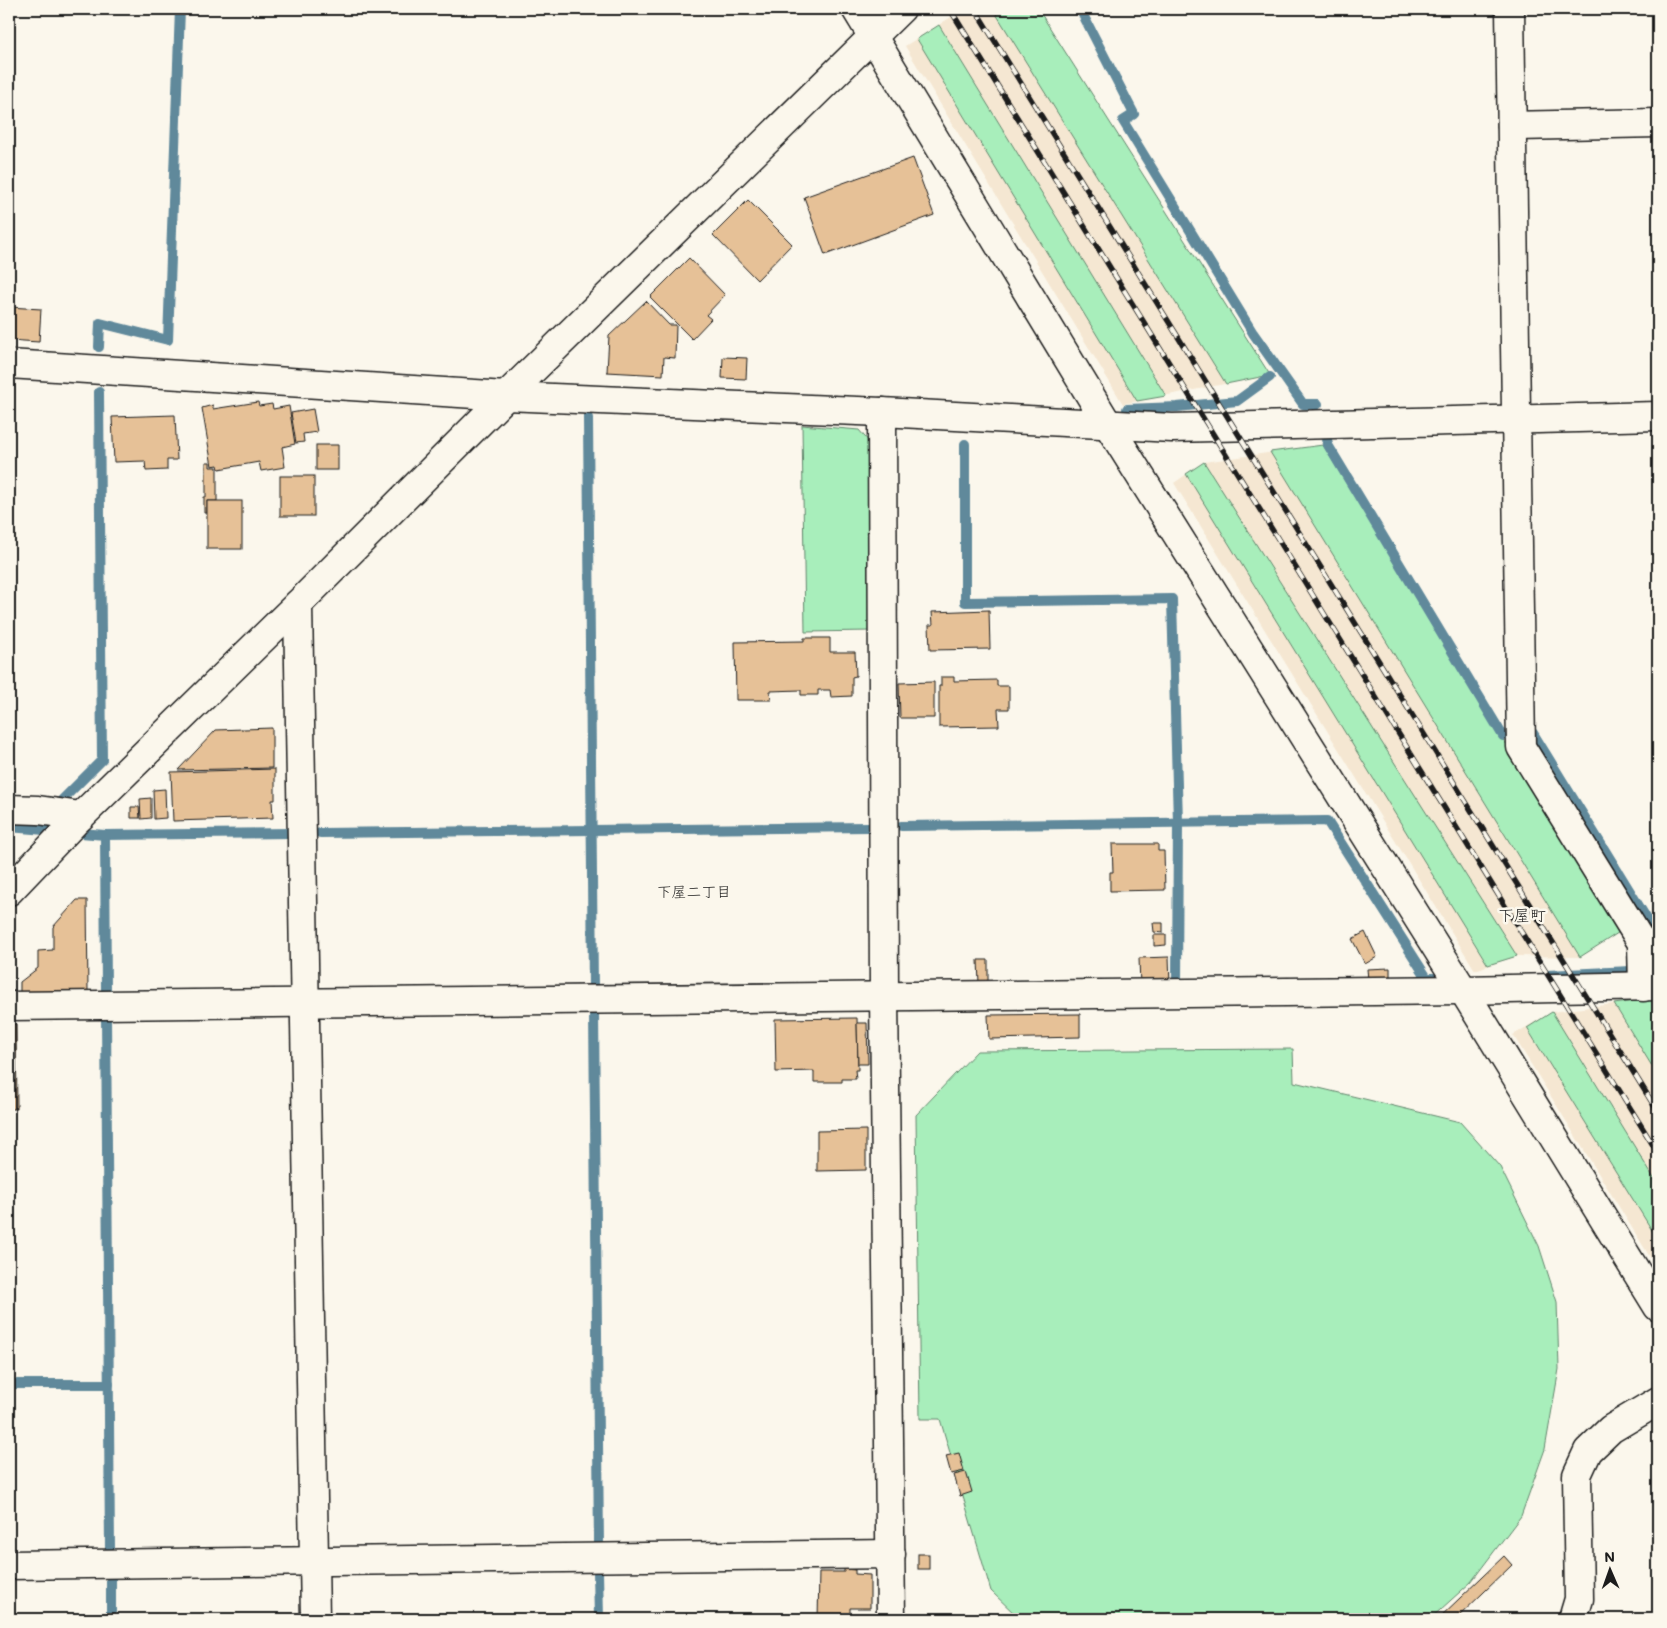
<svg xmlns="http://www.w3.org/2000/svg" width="1667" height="1628" font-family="Mali,'Klee One',sans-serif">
<rect width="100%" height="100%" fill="#fbf7ec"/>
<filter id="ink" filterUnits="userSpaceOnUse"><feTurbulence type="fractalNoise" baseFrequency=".02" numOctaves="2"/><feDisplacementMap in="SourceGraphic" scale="10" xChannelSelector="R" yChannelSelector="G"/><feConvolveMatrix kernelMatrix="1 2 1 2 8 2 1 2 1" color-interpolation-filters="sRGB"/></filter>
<g filter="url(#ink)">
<!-- built -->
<g fill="#f5e7d2">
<path d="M964 9H1038L1270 375 1123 404 905 46Z"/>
<path d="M1323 445 1621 931 1580 957 1517 956 1475 970 1174 483 1204 462Z"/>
<path d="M1658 998V1270L1513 1035 1552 1012Z"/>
</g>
<!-- green -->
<g fill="#a8eebb" stroke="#62856c">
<path d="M993 9H1038L1270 375 1226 384Z"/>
<path d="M939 25 1166 396 1137 401 917 39Z"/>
<path d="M802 425 859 430 870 443V631L805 632Z"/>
<path d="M1323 445 1621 931 1580 957 1270 452Z"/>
<path d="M1204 462 1517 956 1488 965 1186 474Z"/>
<path d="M1658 998V1076L1614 1004Z"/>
<path d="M1552 1012 1658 1185V1240L1527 1028Z"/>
<path d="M1293 1049 1294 1082 1460 1122 1500 1167 1539 1246 1557 1302 1559 1369 1545 1449 1521 1516 1471 1582 1430 1619H1020L991 1591 940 1419H920L916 1115 977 1051Z"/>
</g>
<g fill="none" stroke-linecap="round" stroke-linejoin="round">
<!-- stream -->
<g stroke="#60899b" stroke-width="10">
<path d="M1080 9 1134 114 1123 121 1253 333 1303 404H1318"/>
<path d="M99 347 100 323 168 340 180 9"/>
<path d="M1127 409 1177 407 1237 401 1270 377"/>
<path d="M588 418 593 989"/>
<path d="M1327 439 1328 445 1503 736"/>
<path d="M965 444V602L1172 599 1178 823 1177 984"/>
<path d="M1533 733 1658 937"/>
<path d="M62 800 102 760 99 392"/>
<path d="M901 826 1327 821 1427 978H1433"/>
<path d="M9 827 105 835 293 833"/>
<path d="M320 833 869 827"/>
<path d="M105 835 106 994"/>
<path d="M1547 975 1631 971"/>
<path d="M594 1012 599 1547"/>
<path d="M106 1014 110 1551"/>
<path d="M9 1384H109"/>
<path d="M598 1571 599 1619"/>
<path d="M111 1576V1619"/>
</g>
</g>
<!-- building -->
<g fill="#e6c197" stroke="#1c1c1c">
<path d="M913 158 934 215 825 255 804 197Z"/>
<path d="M748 200 792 244 757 280 713 235Z"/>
<path d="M689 258 725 295 706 315 711 319 692 339 650 297Z"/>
<path d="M646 301 669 325H676L675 358 664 357 663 375 607 372 609 336Z"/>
<path d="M9 307 41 309 39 342 9 340Z"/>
<path d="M723 357 747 358 746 379 722 378Z"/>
<path d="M258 402 259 406 272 404 273 409 289 406 295 444 282 447 285 467 261 471 259 462 219 469 218 465 212 466 202 408 213 405V409Z"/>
<path d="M313 409 317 432 303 434 304 442 296 443 291 413Z"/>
<path d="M175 415 177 460H167V470L146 471 145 461 114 462 112 417Z"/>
<rect x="316" y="445" width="22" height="25"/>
<path d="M206 462H210V467H217V501H207V513H204V497H206Z"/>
<rect x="280" y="476" width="34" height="40"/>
<rect x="207" y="501" width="35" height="48"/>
<path d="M989 610 990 649 930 650 929 625H933L932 612Z"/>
<path d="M804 638H830V652H855L856 676 852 677V696L831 697 830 690H818V695H801V690L770 691 771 700H736L735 642 804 641Z"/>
<path d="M941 677H954V681L997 680V686H1009V709H998L999 726 939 727V686H941Z"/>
<path d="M934 682V718H900L899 683Z"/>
<path d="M272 728V768L178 770 216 730Z"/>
<path d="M275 769V800H272L273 818 173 821 171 772Z"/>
<path d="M165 789 166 818 154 819 153 790Z"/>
<path d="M151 798V818L141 819 140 799Z"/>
<path d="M131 807H139L140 818H131Z"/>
<path d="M1112 844H1158V851H1164L1165 890 1110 891V872H1113Z"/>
<path d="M77 900H87L88 993H20V982L38 968V951L53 950V927Z"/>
<path d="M1153 923H1163V933L1154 932Z"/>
<path d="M1365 932 1377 957 1365 964 1352 939Z"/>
<path d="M1154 935H1166V945L1154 946Z"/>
<path d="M1169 957 1170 985 1140 986 1139 958Z"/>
<path d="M978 960H988V983H979Z"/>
<path d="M1390 968V979H1368L1367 969Z"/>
<path d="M1080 1014V1037L989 1039 988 1015Z"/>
<path d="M857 1018 858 1070H855L856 1079H842V1082H814V1071L776 1072 775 1019Z"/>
<path d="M857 1023H867L868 1064H858Z"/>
<path d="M9 1024H16L17 1109H9Z"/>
<path d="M866 1130V1170L817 1171V1131Z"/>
<path d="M959 1453 964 1471 951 1474 946 1456Z"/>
<path d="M966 1472 972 1492 960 1496 954 1475Z"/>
<rect x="918" y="1554" width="11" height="15"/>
<path d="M1504 1556 1512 1565 1456 1619H1438Z"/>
<path d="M844 1569 855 1570V1574L870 1575V1608H850V1619H818L819 1572H844Z"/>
</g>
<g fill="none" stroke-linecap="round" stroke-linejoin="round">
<defs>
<g id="minor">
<path d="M856 9 1107 423 1463 990 1658 1307"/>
<path d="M1510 9 1521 747 1642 943 1643 987"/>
<path d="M1512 126 1658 123"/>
<path d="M9 364 506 396 882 412 1172 428 1658 416"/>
<path d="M882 412 884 996 891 1619"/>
<path d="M298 604 315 1619"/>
<path d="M9 809 38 810 81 816"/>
<path d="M9 891 74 823 298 604 506 396 901 9"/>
<path d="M9 1006 1463 990 1658 986"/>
<path d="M9 1565 891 1554"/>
<path d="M1573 1619 1579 1599 1577 1475 1588 1451 1611 1429 1658 1401"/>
</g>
</defs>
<!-- minor casing -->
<use href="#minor" stroke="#1c1c1c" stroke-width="31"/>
<!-- minor -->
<use href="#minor" stroke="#fbf7ec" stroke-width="28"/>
<defs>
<g id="rail">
<path d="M950 9 1658 1153"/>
<path d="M975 9 1658 1112"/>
</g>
</defs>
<!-- rail casing -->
<use href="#rail" stroke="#1c1c1c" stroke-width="5.5"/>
<!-- rail -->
<use href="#rail" stroke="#fbf7ec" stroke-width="4" stroke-dasharray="11" stroke-linecap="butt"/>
</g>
</g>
<g text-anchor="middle" stroke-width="5" stroke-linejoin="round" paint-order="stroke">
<!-- neighbourhood labels -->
<g font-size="15" fill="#1c1c1c" stroke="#fbf7ec">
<text x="694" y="897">下屋二丁目</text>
</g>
<!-- quarter labels -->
<g font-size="16" fill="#1c1c1c" stroke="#fbf7ec">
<text x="1522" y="921">下屋町</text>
</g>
</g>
<!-- margin -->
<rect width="1667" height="1628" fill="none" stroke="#fbf7ec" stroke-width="30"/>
<rect x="15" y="15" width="1637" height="1598" fill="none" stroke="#1c1c1c" stroke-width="2" filter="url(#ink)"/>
<!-- north arrow -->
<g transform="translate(1610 1570) rotate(358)" stroke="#fbf7ec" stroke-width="4" paint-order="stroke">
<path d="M0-4L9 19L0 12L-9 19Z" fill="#1c1c1c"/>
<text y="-8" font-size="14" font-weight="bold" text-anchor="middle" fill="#1c1c1c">N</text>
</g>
</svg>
